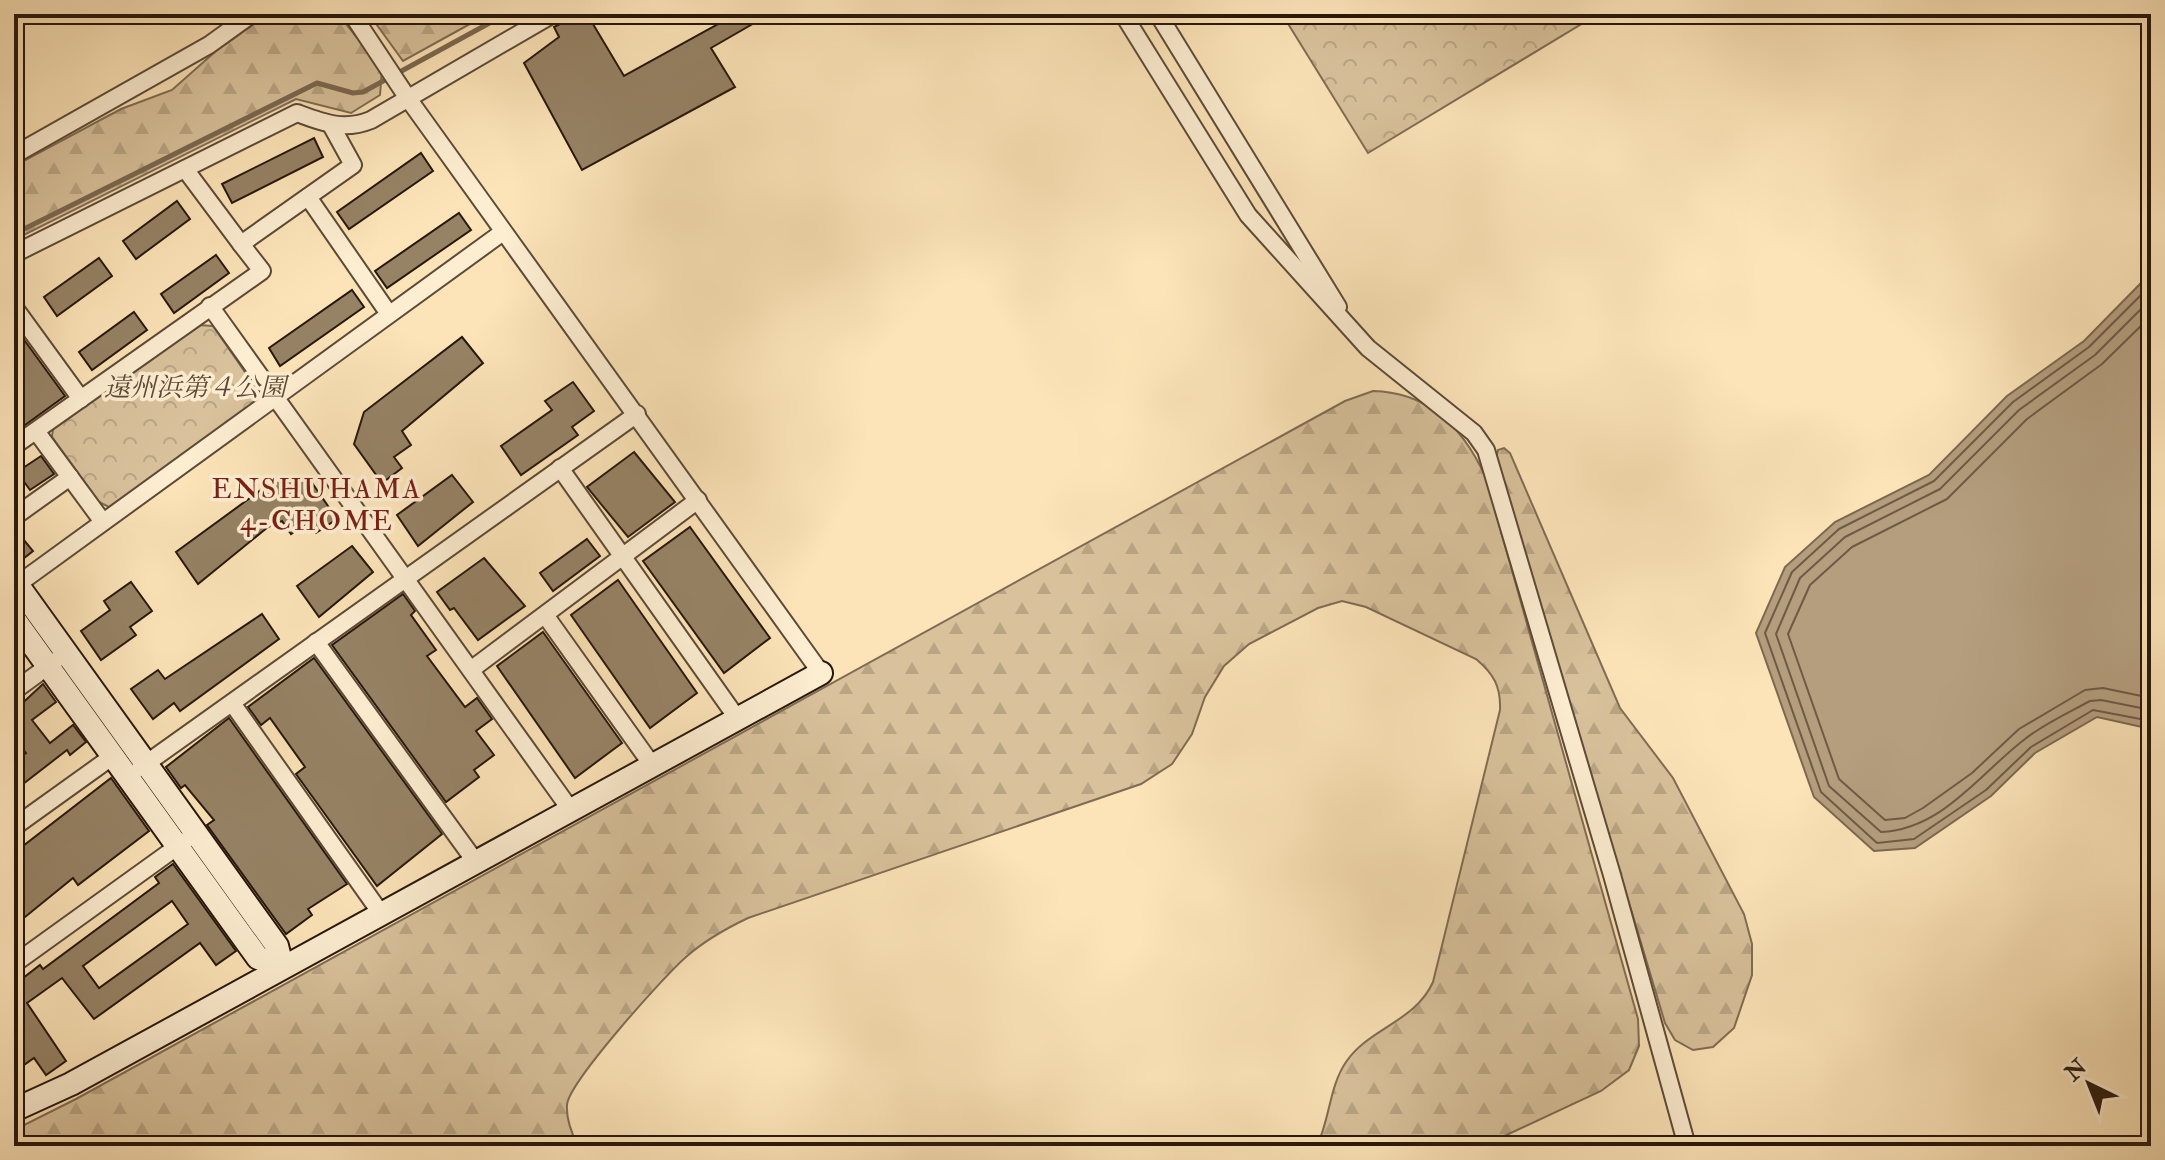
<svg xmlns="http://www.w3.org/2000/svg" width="2165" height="1160" font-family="'IM FELL Double Pica','Noto Serif JP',serif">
<defs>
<pattern id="forest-firs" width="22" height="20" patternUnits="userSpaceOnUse" patternTransform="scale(2)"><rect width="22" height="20" fill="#d8c19b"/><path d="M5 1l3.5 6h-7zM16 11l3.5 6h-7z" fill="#b9a584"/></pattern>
<pattern id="park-crowns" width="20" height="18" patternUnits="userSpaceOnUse" patternTransform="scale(2)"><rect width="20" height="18" fill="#d8c19b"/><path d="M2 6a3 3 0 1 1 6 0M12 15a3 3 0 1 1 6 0" fill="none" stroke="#b9a584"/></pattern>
</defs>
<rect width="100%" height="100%" fill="#fce4b8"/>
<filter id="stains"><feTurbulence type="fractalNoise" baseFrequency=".0025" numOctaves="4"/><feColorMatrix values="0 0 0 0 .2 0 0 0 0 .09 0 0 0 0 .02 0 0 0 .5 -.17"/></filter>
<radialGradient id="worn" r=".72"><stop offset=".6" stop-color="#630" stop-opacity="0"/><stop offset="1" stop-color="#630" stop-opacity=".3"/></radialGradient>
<!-- forest -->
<g fill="url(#forest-firs)" stroke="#806c54" stroke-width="2">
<path d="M268 14H338L382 69 380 95 351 113 296 99 14 240V166L121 109 172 90 216 51Z"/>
<path d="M369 14H488L403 61Z"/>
<path d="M1373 391C1430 392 1464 429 1486 478L1638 1019 1639 1046 1629 1070 1601 1091 1483 1146H1317C1330 1119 1329 1087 1346 1062 1369 1028 1415 1022 1433 982L1500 710C1501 687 1494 674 1476 659L1366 607 1342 601 1318 608 1249 644 1224 666 1205 697 1192 734 1172 764 1141 784 748 918C725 929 705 940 686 957 665 975 568 1083 567 1105 566 1118 572 1134 578 1146H14V1130L76 1099 1345 401Z"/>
<path d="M1504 448 1510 453 1620 708 1673 778 1744 914 1752 944V975L1734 1028 1713 1047 1693 1050 1675 1040 1665 1023 1496 459 1498 450Z"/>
</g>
<!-- park -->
<g fill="url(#park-crowns)" stroke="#806c54" stroke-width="2">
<path d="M1282 14H1598L1368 153Z"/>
<path d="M199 325 213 326 256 388 255 405 109 507 99 502 52 437 53 429Z"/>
</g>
<!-- water -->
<path fill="#b49e7e" stroke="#7c6850" stroke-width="2" d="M2141 283 2151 287V729L2097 717 2035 753 1991 796 1915 848 1874 851 1814 797 1756 633 1785 567 1835 522 1929 475 2007 396 2084 341Z"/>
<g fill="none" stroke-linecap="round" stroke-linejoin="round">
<!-- shore -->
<g stroke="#6e5a45" stroke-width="2">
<path d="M2151 294H2142L2089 347 2013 402 1934 481 1839 529 1792 572 1765 633 1821 792 1877 843 1914 839 1986 790 2031 747 2093 710 2151 721"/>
<path d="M2151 304 2145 305 2095 355 2019 410 1940 489 1845 537 1800 578 1776 634 1829 786 1881 832C1943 829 1979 774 2025 739 2044 724 2068 713 2090 701L2101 700 2151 710"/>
<path d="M2151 316 2102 364 2027 419 1947 499 1852 547 1810 585 1788 634 1839 779 1885 820 1905 818 1923 808 1972 773 2019 729 2085 690 2103 688 2151 698"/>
</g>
<!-- stream -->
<path stroke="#7c6850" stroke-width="5" d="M14 234 317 83 353 93 363 92 506 14"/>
</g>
<!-- building -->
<g fill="#968265" stroke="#28170c" stroke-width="2" fill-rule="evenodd">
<path d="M580 14H587L624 76 722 22 717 14H770L711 48 735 87 582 170 524 63 559 37 554 27Z"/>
<path d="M314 138 323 157 232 203 222 184Z"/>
<path d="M421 153 433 171 349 229 337 212Z"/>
<path d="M177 201 190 219 136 259 123 241Z"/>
<path d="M459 213 471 230 387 288 375 271Z"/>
<path d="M216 255 229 273 174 313 161 294Z"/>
<path d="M99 258 112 276 57 316 44 297Z"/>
<path d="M352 290 364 307 280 366 269 348Z"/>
<path d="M134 312 147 330 92 370 79 352Z"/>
<path d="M14 326 65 396 14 433Z"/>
<path d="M462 337 483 363 402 431 411 445 394 457 402 468 382 483 354 444 364 412Z"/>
<path d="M573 382 594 411 572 427 578 435 521 475 501 446 552 410 545 401Z"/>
<path d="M634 452 675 502 628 537 587 487Z"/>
<path d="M41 456 54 474 30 490 17 472Z"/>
<path d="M452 475 473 502 418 546 397 515Z"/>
<path d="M276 479 310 480 337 519 316 533 308 522 291 534 282 521 268 527 198 584 176 552Z"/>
<path d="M690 527 770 638 724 673 643 561Z"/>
<path d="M14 528 33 551 14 566Z"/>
<path d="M587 539 600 556 553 591 540 573Z"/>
<path d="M352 546 373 572 319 617 297 586Z"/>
<path d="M484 558 525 606 478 640 454 608 450 610 437 592Z"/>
<path d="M618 580 697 693 650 728 571 615Z"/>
<path d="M131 582 152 611 130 627 136 635 101 660 81 631 110 610 104 601Z"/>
<path d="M403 594 415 611 411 615 436 650 427 656 465 707 477 698 492 719 476 731 494 755 474 770 479 777 446 802 332 645Z"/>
<path d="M262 614 279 639 180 711 174 703 153 719 131 689 158 670 165 679Z"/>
<path d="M543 632 622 743 575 778 497 666Z"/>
<path d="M314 658 442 834 377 886 296 774 305 767 270 718 261 725 248 707Z"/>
<path d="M43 684 56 702 32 720 50 743 73 725 86 742 70 755 67 750 14 791V762L26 753 14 738V711Z"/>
<path d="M229 718 347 884 308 909 312 915 286 934 207 825 214 820 185 785 181 788 166 767Z"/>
<path d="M111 778 149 831 78 885 73 878 14 926V869L21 863 14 853Z"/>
<path d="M173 864 236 951 216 965 200 943 94 1019 62 978 27 1003 66 1061 46 1075 34 1058 14 1072V985L40 965 43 969 159 883 155 877ZM172 901 188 924 99 988 83 966Z"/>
</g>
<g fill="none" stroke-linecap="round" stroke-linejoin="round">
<defs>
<g id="street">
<path d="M352 14 407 97 821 673"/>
<path d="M1123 14 1248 215 1368 348 1474 433 1486 450 1612 875 1687 1146"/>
<path d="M1158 14 1338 307"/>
<path d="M14 155 209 45 252 14"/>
<path d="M185 169 241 244"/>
<path d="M308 197 389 314"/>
<path d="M14 254 297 113C324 123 344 131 371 120L553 14"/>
<path d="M210 306 570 809"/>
<path d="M14 307 81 399"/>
<path d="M36 431 103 522"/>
<path d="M14 446 262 271 241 244 353 165 331 125"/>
<path d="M560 468 737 718"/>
<path d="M14 517 70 477"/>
<path d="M14 587 503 232"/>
<path d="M545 615 652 765"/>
<path d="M316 642 475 861"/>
<path d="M472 669 698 500"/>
<path d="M14 691 55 661"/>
<path d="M232 703 380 912"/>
<path d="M140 768 637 414"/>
<path d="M14 827 113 756"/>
<path d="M14 964 185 841"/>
</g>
<g id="secondary">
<path d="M14 580 277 946 282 966"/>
<path d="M14 619 258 958 282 966"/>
<path d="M14 1110 71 1084 821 673"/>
</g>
</defs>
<!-- street casing -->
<use href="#street" stroke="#5d4a37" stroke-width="20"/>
<!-- secondary casing -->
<use href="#secondary" stroke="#28170c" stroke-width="26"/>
<!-- street -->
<use href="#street" stroke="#fdedd1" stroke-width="16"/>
<!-- secondary -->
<use href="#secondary" stroke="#fdedd1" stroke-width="22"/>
</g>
<g text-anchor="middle" stroke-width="7" stroke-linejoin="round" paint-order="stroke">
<!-- park labels -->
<g font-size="26" font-style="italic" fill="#5d4a37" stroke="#fdedd1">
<text x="195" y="396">遠州浜第４公園</text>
</g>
<!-- neighbourhood labels -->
<g font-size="28" letter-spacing="2" fill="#7a1f14" stroke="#fdedd1">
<text x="317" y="498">ENSHUHAMA<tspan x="317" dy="32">4-CHOME</tspan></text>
</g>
</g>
<!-- margin -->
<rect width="2165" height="1160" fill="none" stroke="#fce4b8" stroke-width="48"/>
<rect x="16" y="16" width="2133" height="1128" fill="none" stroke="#28170c" stroke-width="4"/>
<rect x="24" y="24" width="2117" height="1112" fill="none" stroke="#28170c" stroke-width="2"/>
<!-- north arrow -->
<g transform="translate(2089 1084) rotate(317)" stroke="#fdedd1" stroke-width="6" paint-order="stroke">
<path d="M0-6L14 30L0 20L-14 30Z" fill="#28170c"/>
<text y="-12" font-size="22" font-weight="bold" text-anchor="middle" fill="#28170c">N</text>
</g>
<rect width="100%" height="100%" filter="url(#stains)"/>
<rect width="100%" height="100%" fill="url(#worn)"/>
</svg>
